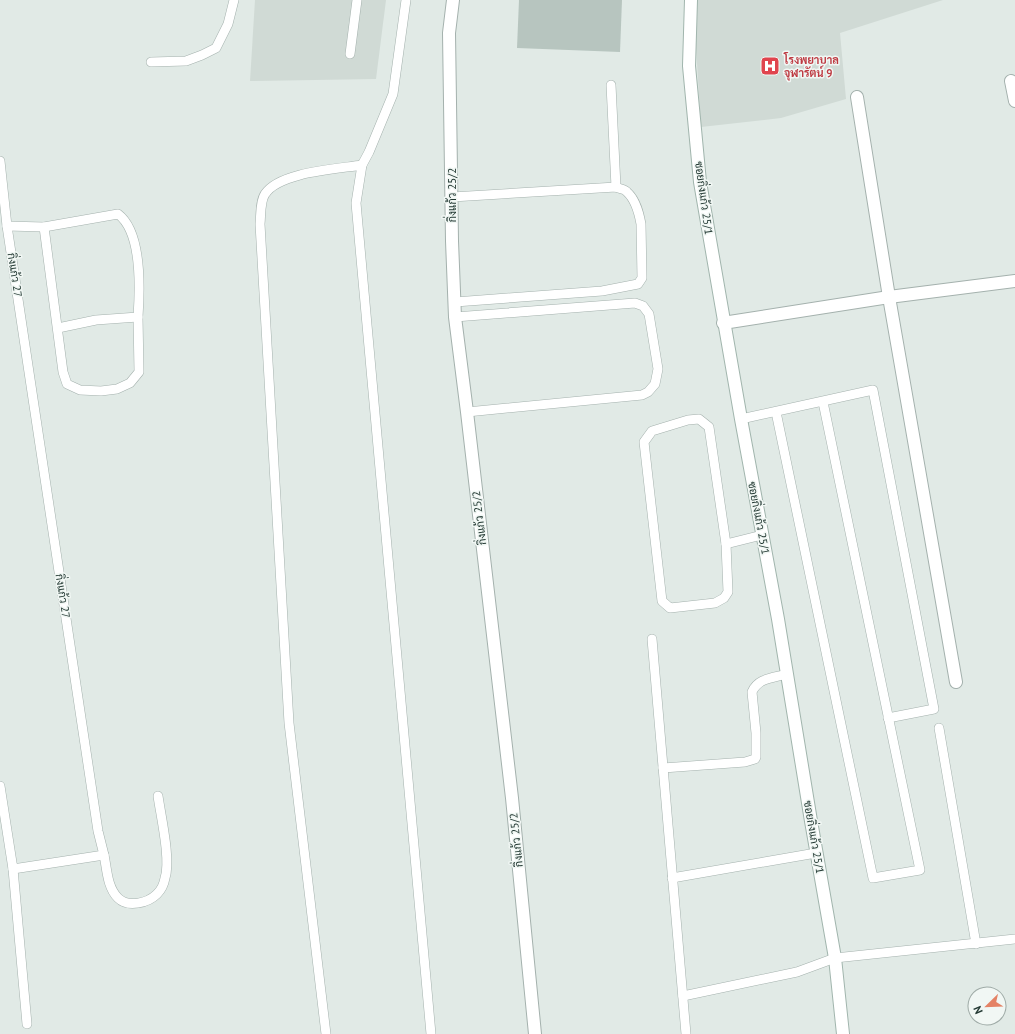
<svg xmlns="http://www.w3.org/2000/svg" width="1015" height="1034" font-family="'PT Sans',Sarabun,sans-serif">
<rect width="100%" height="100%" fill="#e1eae6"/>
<!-- built -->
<g fill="#d0dad5">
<path d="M255 0H386L376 79 250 81Z"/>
<path d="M693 0H943L840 33 846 99 781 118 701 127Z"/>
</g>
<!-- building -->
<path fill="#b7c5bf" d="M519 0H622L620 52 517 48Z"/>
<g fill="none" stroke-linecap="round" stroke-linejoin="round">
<defs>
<g id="lane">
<path d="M406 0 393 94 369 152 362 165 356 203 431 1034"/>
<path d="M350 54 357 0"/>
<path d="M151 62 186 61 202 55 216 48 228 24 234 0"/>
<path d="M611 85 616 187"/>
<path d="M0 161 7 226 98 831 104 855 13 869 0 786"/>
<path d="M452 197 616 187C619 189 625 189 627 192 636 200 639 213 641 224L642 278 638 284 602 291 455 302"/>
<path d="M7 226 44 227 118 214C142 232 140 289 138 317L96 320 58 328"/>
<path d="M44 227 63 372 67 384 80 390 101 391 117 389 130 383 139 372 138 317"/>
<path d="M455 317 635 303 643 306 649 314 658 369 655 384 648 392 642 395 467 412"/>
<path d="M776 412 873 878 920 870 823 402"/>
<path d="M699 419 709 427 726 544 728 592 724 598 715 603 670 608 662 601 644 442 652 431 688 420Z"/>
<path d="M741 419 873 390 934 709 888 718"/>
<path d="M726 544 762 535"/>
<path d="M652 639 686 1034"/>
<path d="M939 728 976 944"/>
<path d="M663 768 745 762 755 759 756 757V733L752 692C758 678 773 678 787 674"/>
<path d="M104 855C107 869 107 887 118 898 128 908 148 903 157 894 161 890 164 884 165 878 171 860 161 817 158 796"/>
<path d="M13 869 27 1024"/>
<path d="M672 878 816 853"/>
<path d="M683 996 797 972 835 958 1015 939"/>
<path d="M326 1034 289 723 260 224C261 215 260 201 265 194 279 172 337 169 362 165"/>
</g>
<g id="street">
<path d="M453 0 449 33 452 241 455 317 467 412 512 798 535 1034"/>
<path d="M1011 81 1015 101"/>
<path d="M857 97 889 297 956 682"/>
<path d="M723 323 889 297 1015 281"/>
</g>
<path id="secondary" d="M691 0 689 66 700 182 741 419 778 619 811 821 835 958 843 1034"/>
</defs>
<!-- lane casing -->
<use href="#lane" stroke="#a4b1ad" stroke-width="10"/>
<!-- street casing -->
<use href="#street" stroke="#a4b1ad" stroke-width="14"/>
<!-- secondary casing -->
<use href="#secondary" stroke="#a1b5ad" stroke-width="14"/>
<!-- lane -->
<use href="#lane" stroke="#fff" stroke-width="9"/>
<!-- street -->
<use href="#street" stroke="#fff" stroke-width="12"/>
<!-- secondary -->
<use href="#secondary" stroke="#fff" stroke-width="12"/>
</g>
<!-- icons -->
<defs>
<symbol id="hospital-square" viewBox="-11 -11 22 22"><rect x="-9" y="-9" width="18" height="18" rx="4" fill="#e0444e" stroke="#f1f7f4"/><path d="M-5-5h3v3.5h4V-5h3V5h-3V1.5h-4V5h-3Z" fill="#fff"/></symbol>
</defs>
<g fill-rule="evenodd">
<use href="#hospital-square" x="759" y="55" width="22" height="22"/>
</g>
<g text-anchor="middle" stroke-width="3" stroke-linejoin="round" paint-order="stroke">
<!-- health labels -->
<g font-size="11" font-weight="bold" fill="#be3a42" stroke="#f1f7f4" text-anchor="start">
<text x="784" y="64">โรงพยาบาล<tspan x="784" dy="13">จุฬารัตน์ 9</tspan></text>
</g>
<!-- street labels -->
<g font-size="11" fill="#233933" stroke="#f1f7f4">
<text transform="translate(452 195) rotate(-90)" y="4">กิ่งแก้ว 25/2</text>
<text transform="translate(704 198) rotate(82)" y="4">ซอยกิ่งแก้ว 25/1</text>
<text transform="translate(15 275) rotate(81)" y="4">กิ่งแก้ว 27</text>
<text transform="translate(479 518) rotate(-97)" y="4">กิ่งแก้ว 25/2</text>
<text transform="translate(759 518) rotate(79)" y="4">ซอยกิ่งแก้ว 25/1</text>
<text transform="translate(63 596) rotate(81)" y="4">กิ่งแก้ว 27</text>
<text transform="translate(814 837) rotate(80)" y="4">ซอยกิ่งแก้ว 25/1</text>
<text transform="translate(516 840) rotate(-96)" y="4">กิ่งแก้ว 25/2</text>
</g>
</g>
<!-- north arrow -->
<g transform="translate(987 1006) rotate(247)"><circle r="19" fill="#f1f7f4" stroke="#9faba7"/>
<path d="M0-3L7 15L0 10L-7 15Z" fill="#e48265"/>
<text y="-6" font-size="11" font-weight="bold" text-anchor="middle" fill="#233933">N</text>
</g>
</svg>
